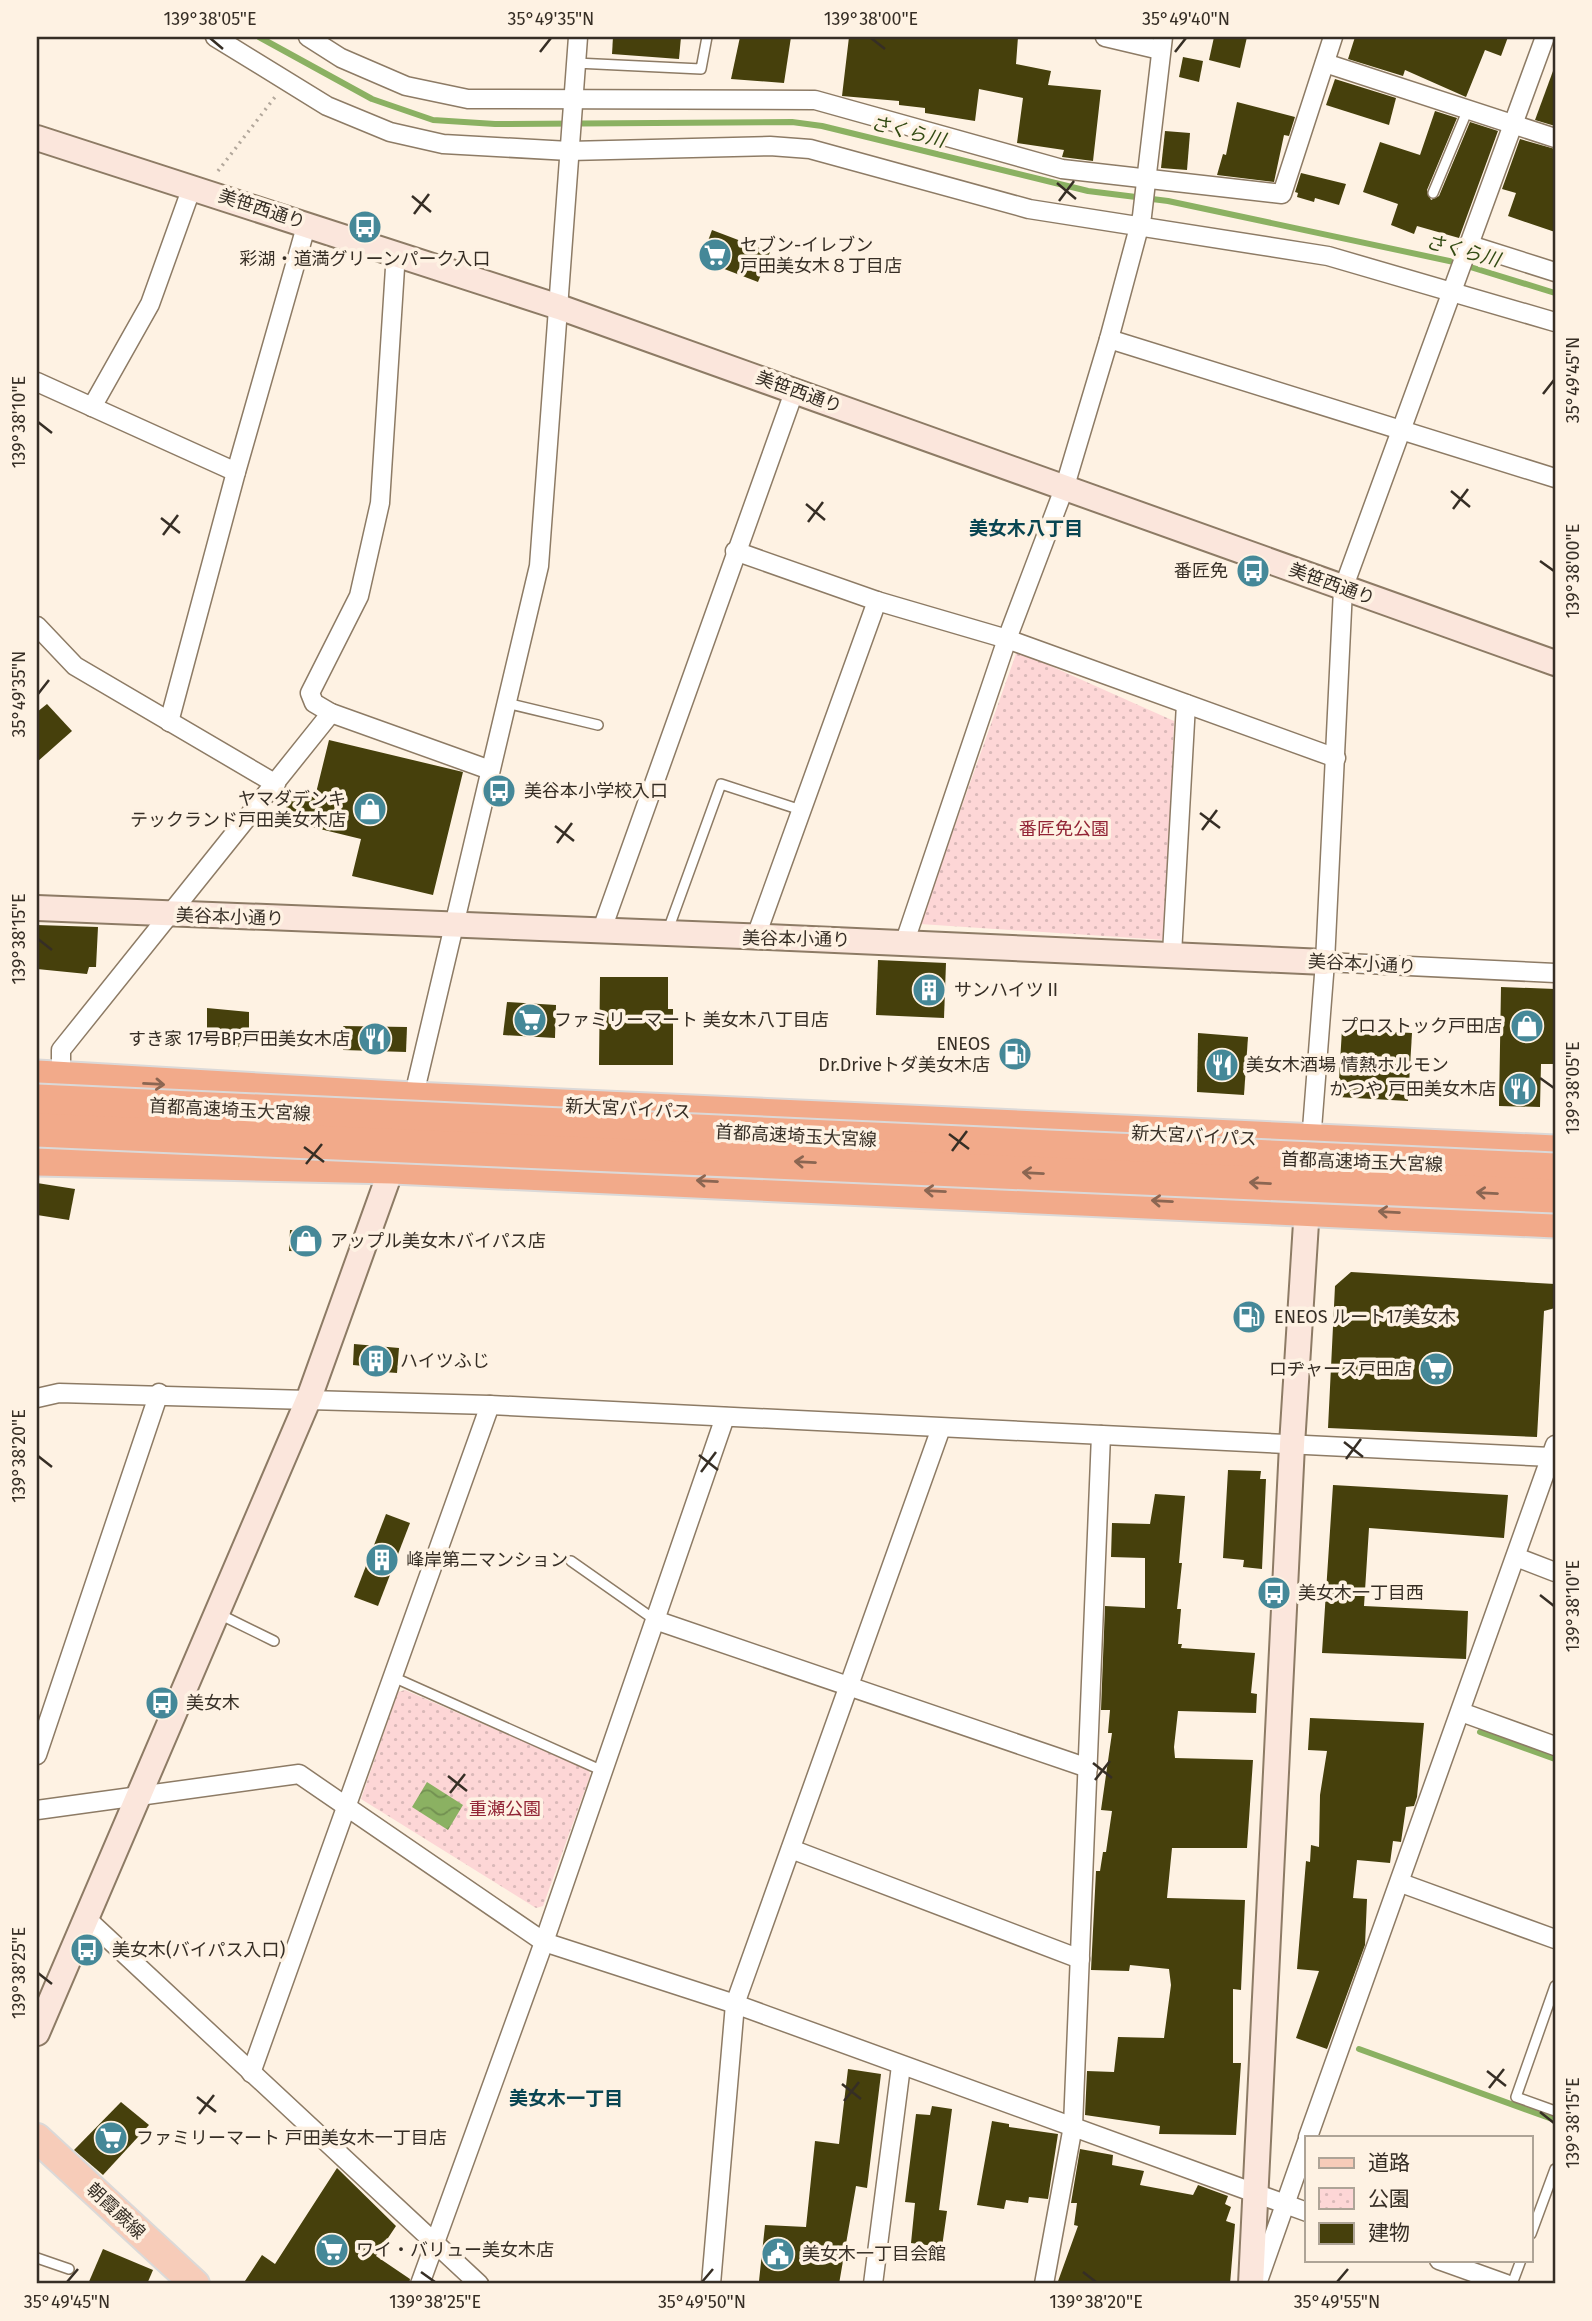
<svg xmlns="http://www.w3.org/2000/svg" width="1592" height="2321" font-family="'Fira Sans','Noto Sans JP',sans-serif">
<defs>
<pattern id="park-dots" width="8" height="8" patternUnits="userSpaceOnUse" patternTransform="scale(1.75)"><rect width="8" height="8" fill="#fdd6d6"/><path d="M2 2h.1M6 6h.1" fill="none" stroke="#d9b8b8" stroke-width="1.8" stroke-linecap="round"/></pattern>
<pattern id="water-waves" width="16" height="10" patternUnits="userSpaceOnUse" patternTransform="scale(1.75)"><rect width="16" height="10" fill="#8bb162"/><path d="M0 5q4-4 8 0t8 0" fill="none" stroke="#729051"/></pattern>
</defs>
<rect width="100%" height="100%" fill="#fef2e3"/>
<!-- park -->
<g fill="url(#park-dots)">
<path d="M1017 651 1174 721 1165 940 920 924Z"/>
<path d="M405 1690 589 1770 590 1776 543 1906 536 1908 361 1799 398 1692Z"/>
</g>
<!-- water -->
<path fill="url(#water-waves)" d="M427 1782 463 1805 448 1830 412 1807Z"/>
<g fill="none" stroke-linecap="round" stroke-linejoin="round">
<!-- stream -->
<g stroke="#8bb162" stroke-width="6">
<path d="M259 37 372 99 433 120 495 124 792 122 822 126 1088 191 1168 201 1454 262 1555 293"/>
<path d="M1480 1732 1555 1759"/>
<path d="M1359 2049 1555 2120"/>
</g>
</g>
<!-- building -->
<g fill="#46400c">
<path d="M613 37H681L679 59 612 54Z"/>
<path d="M740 37H791L784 83 731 79Z"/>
<path d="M849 37H1018L1016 64 1051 71 1048 85 1101 90 1093 161 1062 157 1064 150 1017 143 1023 98 979 89 975 121 925 113V108L899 105V101L842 96Z"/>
<path d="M1214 37H1247L1240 68 1209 60Z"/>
<path d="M1355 37H1508L1501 56 1485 50 1466 97 1405 70 1403 76 1348 59Z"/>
<path d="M1183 57 1203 61 1199 82 1179 77Z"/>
<path d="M1553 71H1555V126L1535 120Z"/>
<path d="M1335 79 1396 98 1389 125 1326 105Z"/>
<path d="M1237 102 1295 117 1289 136 1284 135 1274 182 1217 175 1223 154 1226 155Z"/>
<path d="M1435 111 1457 118 1427 190 1431 200 1439 196 1470 122 1498 131 1459 238 1417 226 1414 234 1391 225 1398 204 1363 192 1380 142 1420 155Z"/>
<path d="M1165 131 1190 133 1187 170 1161 168Z"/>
<path d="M1520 139 1555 149V232L1508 216 1516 193 1502 189Z"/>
<path d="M1301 173 1346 184 1339 205 1315 198 1314 202 1297 197 1298 193 1295 192Z"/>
<path d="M712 230 770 252 758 282 701 260Z"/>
<path d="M47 704 72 731 37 762V712Z"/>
<path d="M329 740 463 772 433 895 352 876 361 839 283 820 290 792 315 797Z"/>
<path d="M37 925 98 927 96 967H89L87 974 37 969Z"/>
<path d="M878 960 946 963 944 1018 876 1015Z"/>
<path d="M600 977H668V1009H673V1065H599Z"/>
<path d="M1501 987 1555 989V1064H1541L1540 1107 1499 1106Z"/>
<path d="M507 1002 556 1005 555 1038 503 1035Z"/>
<path d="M207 1008 249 1012V1042H244V1047H224V1040H214V1028H207Z"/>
<path d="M343 1026 407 1027 406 1052 343 1050Z"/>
<path d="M1342 1029 1412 1033 1408 1101 1338 1097Z"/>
<path d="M1198 1033 1248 1037 1244 1095 1197 1092Z"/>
<path d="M37 1183 75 1189 69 1220 37 1215Z"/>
<path d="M290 1230 320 1231 319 1252 289 1251Z"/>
<path d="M1351 1272 1555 1284V1308L1544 1311 1537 1437 1328 1428 1335 1286Z"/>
<path d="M354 1344 399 1348 397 1373 372 1371 373 1367 353 1365Z"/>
<path d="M1228 1470 1261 1471 1260 1479H1266L1262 1569 1243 1567 1244 1560 1223 1558Z"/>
<path d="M1333 1485 1508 1495 1504 1538 1369 1528 1364 1606 1468 1611 1466 1659 1322 1653Z"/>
<path d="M1155 1494 1185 1496 1179 1563H1182L1177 1609H1181L1178 1644H1182L1181 1648 1255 1653 1251 1693 1257 1694 1256 1713 1178 1711 1174 1747 1175 1758 1253 1760 1247 1848H1172L1167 1898 1245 1900 1241 1990 1233 1989V2063H1241L1236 2135 1159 2134 1160 2126 1085 2115 1087 2071 1114 2072 1118 2037 1164 2038 1171 1985 1169 1969 1130 1965 1129 1971 1091 1970 1096 1871H1100L1103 1852H1106L1112 1811 1101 1810 1112 1733H1108L1110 1710H1101L1105 1606 1145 1608V1558L1111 1557 1112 1523 1150 1524Z"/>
<path d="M386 1514 410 1523 378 1606 354 1597Z"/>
<path d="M1310 1718 1424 1723 1417 1797 1414 1806 1406 1807 1401 1842 1393 1841 1390 1863 1357 1860 1353 1898 1367 1899 1365 1945 1327 2049 1296 2038 1319 1971 1297 1969 1306 1861 1310 1862 1311 1845 1319 1847 1320 1795 1327 1751 1308 1750Z"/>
<path d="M848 2069 881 2074 867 2188 856 2186 839 2284 759 2281 765 2225 806 2227 815 2141 839 2144Z"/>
<path d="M121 2102 149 2125 103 2175 74 2150Z"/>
<path d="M932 2106 952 2109 939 2210 947 2211 942 2247 911 2243 915 2203 905 2202 916 2114 930 2115Z"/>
<path d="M992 2121 1009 2124V2127L1058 2134 1048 2199 1029 2197 1028 2203 1006 2200 1004 2209 977 2205Z"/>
<path d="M1080 2149 1113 2155 1112 2165 1144 2171 1140 2185 1193 2195 1198 2185 1228 2196 1225 2204 1231 2207 1226 2221 1235 2224 1230 2284H1057L1078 2226 1074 2225 1077 2203H1071Z"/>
<path d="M337 2168 396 2226 376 2256 410 2279 409 2284H243L262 2255 275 2264Z"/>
<path d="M103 2249 153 2270 147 2284H88Z"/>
</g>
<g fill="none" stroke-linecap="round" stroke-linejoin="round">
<defs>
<g id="lane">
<path d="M576 63 701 69 707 37"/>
<path d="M1433 193 1468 109"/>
<path d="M506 703 598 725"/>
<path d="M668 930 721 784 801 810"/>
<path d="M571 1561 655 1620"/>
<path d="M219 1614 274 1641"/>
<path d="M393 1677 603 1771"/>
<path d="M1555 1986 1516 2097 1555 2111"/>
<path d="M1531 2234 1555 2169"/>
<path d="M37 2258 69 2269"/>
<path d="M1512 2284 1521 2260"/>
</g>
<g id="street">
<path d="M215 37 327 106 390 132 443 144 569 151 770 146 810 149 1029 209 1328 256 1555 322"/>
<path d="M308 37 341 58 406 86 468 99 815 100 1062 169 1282 194 1333 37"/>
<path d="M1105 37 1160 50"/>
<path d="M1325 63 1555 138"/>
<path d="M1470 245 1555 272"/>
<path d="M396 252 380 503 359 596 310 693 314 703 331 713 490 770"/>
<path d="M1109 339 1555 478"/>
<path d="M37 382 236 472"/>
<path d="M92 407 150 304 192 187"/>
<path d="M735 551 877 601 1007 639 1336 758"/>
<path d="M37 626 75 666 276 784"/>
<path d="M169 722 236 472 307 223"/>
<path d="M601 932 794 392"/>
<path d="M755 939 877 601"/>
<path d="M905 941 1007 639 1065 486 1109 339 1142 216 1163 37"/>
<path d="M1172 954 1186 704"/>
<path d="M1325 962 1555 973"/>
<path d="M61 1078V1050L331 713"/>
<path d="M413 1099 539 566 578 37"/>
<path d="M1311 1142 1325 962 1343 589 1545 37"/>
<path d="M37 1398 59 1393 490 1405 1551 1457"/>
<path d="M1516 1557 1555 1572"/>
<path d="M655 1620 1088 1768"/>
<path d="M1461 1712 1555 1746"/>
<path d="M37 1755 159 1393"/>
<path d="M37 1810 299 1774 544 1942 735 2004 1307 2212"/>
<path d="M791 1849 1080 1959"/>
<path d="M1401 1883 1555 1939"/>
<path d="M87 1919 479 2284"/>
<path d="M251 2073 490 1405"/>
<path d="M1308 2137 1555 1445"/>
<path d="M1439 2260 1506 2284"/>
<path d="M1258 2281 1307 2142"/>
<path d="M420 2284 544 1942 725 1417"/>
<path d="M711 2284 735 2004 941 1428"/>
<path d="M873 2284 901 2066"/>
<path d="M1044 2284 1073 2126 1101 1435"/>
</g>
<g id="secondary">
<path d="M37 138 559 307 1555 663"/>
<path d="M37 908C466 926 896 940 1325 962"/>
<path d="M37 2033 309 1398 397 1153"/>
<path d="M1251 2284 1292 1445 1307 1207"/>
</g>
<path id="primary" d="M37 2138 195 2284"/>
<g id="highway">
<path d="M37 1077 413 1099 1555 1152"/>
<path d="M37 1159 393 1167 1555 1221"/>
</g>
</defs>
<!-- lane casing -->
<use href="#lane" stroke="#8d7b65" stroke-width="12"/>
<!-- street casing -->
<use href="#street" stroke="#8d7b65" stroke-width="21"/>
<!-- secondary casing -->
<use href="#secondary" stroke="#8d7b65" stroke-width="28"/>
<!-- primary casing -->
<use href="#primary" stroke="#dbd9d8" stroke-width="32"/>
<!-- highway casing -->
<use href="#highway" stroke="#dbd9d8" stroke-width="37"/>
<!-- path -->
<path stroke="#b2a79b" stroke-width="3.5" stroke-dasharray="2 5" stroke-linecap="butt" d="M218 171 275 97"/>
<!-- lane -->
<use href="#lane" stroke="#fff" stroke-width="9"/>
<!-- street -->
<use href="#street" stroke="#fff" stroke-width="18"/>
<!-- secondary -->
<use href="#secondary" stroke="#fbe6dc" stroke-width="24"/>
<!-- primary -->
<use href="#primary" stroke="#f7ccb9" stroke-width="28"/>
<!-- highway -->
<use href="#highway" stroke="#f2aa8a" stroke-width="33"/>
<defs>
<g id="highway-bridge">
<path d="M37 1101 1555 1170"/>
<path d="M37 1130 1555 1196"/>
</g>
</defs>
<!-- highway-bridge casing -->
<use href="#highway-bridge" stroke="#dbd9d8" stroke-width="37" stroke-linecap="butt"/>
<!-- highway-bridge -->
<use href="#highway-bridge" stroke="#f2aa8a" stroke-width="33"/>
</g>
<!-- one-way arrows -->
<defs><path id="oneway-shaft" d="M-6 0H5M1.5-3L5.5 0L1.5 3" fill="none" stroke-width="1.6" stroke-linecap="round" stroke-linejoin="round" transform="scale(1.75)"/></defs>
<g stroke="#8b6652">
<use href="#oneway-shaft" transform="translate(154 1084) rotate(3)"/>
<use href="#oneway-shaft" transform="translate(805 1162) rotate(-177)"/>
<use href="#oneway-shaft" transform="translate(1033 1173) rotate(-177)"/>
<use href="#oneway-shaft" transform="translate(707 1181) rotate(-177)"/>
<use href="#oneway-shaft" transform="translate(1260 1183) rotate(-177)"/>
<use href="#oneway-shaft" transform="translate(935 1191) rotate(-177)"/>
<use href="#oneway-shaft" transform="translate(1487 1193) rotate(-177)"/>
<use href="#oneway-shaft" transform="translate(1162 1201) rotate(-177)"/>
<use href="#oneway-shaft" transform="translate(1389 1212) rotate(-177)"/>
</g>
<!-- ticks -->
<path fill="none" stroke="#362e25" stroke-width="2.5" d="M210 38 223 49M871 38 885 49M540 52 551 38M1175 52 1186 38M1057 183 1076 199M412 196 431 212M1059 201 1074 181M414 214 429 194M1543 394 1554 380M38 422 52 433M1451 491 1470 507M806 504 825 520M1453 509 1468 489M161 518 180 533M808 522 823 502M163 535 178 515M1540 561 1554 571M38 694 49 680M1200 813 1220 828M555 826 574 841M1202 830 1217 810M557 843 572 823M38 939 52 950M1540 1078 1554 1088M949 1134 969 1149M304 1147 324 1162M952 1151 967 1131M306 1164 322 1144M1344 1442 1363 1457M699 1455 718 1470M38 1456 52 1467M1346 1459 1361 1439M701 1472 716 1452M1540 1595 1554 1606M1093 1763 1112 1778M448 1776 467 1791M1095 1780 1110 1761M450 1793 465 1774M38 1973 52 1984M1487 2071 1506 2086M842 2084 861 2099M1489 2088 1504 2069M197 2097 216 2112M844 2101 859 2082M1540 2112 1554 2123M199 2114 214 2095M421 2272 435 2282M1083 2272 1096 2282M67 2282 78 2269M702 2282 713 2269M1337 2282 1348 2269"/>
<!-- icons -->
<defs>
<symbol id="bus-disc" viewBox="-11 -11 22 22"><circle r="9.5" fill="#458898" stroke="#fef2e3"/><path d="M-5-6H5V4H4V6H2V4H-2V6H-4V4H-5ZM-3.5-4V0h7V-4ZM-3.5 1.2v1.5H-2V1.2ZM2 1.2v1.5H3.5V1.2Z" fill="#fff"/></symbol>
<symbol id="supermarket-disc" viewBox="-11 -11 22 22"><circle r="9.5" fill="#458898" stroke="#fef2e3"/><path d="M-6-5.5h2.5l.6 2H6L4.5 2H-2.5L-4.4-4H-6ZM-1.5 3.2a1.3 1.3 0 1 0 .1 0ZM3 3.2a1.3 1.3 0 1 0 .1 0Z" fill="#fff"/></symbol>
<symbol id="shop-disc" viewBox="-11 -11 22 22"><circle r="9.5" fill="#458898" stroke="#fef2e3"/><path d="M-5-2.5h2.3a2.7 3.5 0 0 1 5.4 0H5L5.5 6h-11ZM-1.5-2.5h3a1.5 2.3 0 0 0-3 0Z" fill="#fff"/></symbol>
<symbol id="building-disc" viewBox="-11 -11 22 22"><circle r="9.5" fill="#458898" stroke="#fef2e3"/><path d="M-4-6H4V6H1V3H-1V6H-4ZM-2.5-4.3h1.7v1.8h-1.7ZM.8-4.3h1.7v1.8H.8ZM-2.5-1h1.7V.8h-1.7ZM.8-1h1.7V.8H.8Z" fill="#fff"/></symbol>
<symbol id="restaurant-disc" viewBox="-11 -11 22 22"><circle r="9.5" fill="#458898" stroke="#fef2e3"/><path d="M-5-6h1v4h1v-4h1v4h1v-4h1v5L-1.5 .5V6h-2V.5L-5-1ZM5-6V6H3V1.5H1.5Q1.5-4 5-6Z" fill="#fff"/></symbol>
<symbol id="fuel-disc" viewBox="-11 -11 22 22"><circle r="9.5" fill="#458898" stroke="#fef2e3"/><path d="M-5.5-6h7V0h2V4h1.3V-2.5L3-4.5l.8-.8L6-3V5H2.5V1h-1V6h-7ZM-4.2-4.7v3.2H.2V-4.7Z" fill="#fff"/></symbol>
<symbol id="civic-disc" viewBox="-11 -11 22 22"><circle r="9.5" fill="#458898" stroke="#fef2e3"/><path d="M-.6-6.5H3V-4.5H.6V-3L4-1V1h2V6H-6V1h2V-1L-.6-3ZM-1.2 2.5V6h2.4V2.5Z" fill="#fff"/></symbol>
</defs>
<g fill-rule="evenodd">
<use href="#bus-disc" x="346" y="208" width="38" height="38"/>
<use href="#supermarket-disc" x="696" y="236" width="38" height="38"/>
<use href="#bus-disc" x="1234" y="552" width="38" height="38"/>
<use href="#bus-disc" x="480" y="772" width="38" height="38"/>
<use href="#shop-disc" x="351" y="790" width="38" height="38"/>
<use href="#building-disc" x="910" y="971" width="38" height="38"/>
<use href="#supermarket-disc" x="511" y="1001" width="38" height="38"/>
<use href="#shop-disc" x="1508" y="1007" width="38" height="38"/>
<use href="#restaurant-disc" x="356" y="1020" width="38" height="38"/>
<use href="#fuel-disc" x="996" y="1035" width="38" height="38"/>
<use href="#restaurant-disc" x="1203" y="1046" width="38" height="38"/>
<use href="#restaurant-disc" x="1501" y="1070" width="38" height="38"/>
<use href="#shop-disc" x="287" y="1222" width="38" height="38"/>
<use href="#fuel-disc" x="1230" y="1298" width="38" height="38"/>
<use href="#building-disc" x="357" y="1342" width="38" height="38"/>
<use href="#supermarket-disc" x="1417" y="1350" width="38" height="38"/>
<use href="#building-disc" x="363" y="1541" width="38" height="38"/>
<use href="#bus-disc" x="1255" y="1574" width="38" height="38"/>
<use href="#bus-disc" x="143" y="1684" width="38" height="38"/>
<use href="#bus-disc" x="68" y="1931" width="38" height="38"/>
<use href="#supermarket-disc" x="92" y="2119" width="38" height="38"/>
<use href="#supermarket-disc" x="313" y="2231" width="38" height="38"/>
<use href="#civic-disc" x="759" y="2235" width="38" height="38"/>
</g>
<g text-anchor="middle" stroke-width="7" stroke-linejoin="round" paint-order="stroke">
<!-- street labels -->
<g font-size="18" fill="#362e25" stroke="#fef2e3">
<text transform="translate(262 209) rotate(18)" y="6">美笹西通り</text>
<text transform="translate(799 392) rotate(20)" y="6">美笹西通り</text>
<text transform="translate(1332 584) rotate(20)" y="6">美笹西通り</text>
<text transform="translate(230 917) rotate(2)" y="6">美谷本小通り</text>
<text transform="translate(796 939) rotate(1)" y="6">美谷本小通り</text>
<text transform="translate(1362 964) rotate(3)" y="6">美谷本小通り</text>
<text transform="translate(628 1109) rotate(3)" y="6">新大宮バイパス</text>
<text transform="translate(230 1110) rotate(3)" y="6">首都高速埼玉大宮線</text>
<text transform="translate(796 1136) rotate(3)" y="6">首都高速埼玉大宮線</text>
<text transform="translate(1194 1136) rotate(3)" y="6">新大宮バイパス</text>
<text transform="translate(1362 1162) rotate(2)" y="6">首都高速埼玉大宮線</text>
<text transform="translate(116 2211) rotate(43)" y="6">朝霞蕨線</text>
</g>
<!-- poi labels -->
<g font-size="18" fill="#362e25" stroke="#fef2e3" text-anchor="start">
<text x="740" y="251">セブン-イレブン<tspan x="740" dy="21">戸田美女木８丁目店</tspan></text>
<text x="365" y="265" text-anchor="middle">彩湖・道満グリーンパーク入口</text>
<text x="1228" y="577" text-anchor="end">番匠免</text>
<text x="524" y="797">美谷本小学校入口</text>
<text x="346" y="805" text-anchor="end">ヤマダデンキ<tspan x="346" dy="21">テックランド戸田美女木店</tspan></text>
<text x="954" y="996">サンハイツⅡ</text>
<text x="554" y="1026">ファミリーマート 美女木八丁目店</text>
<text x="1502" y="1032" text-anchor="end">プロストック戸田店</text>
<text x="350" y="1045" text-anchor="end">すき家 17号BP戸田美女木店</text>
<text x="990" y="1050" text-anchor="end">ENEOS<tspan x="990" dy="21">Dr.Driveトダ美女木店</tspan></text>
<text x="1246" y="1071">美女木酒場 情熱ホルモン</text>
<text x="1496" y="1095" text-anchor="end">かつや 戸田美女木店</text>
<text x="330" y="1247">アップル美女木バイパス店</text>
<text x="1274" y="1323">ENEOS ルート17美女木</text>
<text x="400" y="1367">ハイツふじ</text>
<text x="1412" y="1375" text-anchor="end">ロヂャース戸田店</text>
<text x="406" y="1566">峰岸第二マンション</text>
<text x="1298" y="1599">美女木一丁目西</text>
<text x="186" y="1709">美女木</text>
<text x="112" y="1956">美女木(バイパス入口)</text>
<text x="136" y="2144">ファミリーマート 戸田美女木一丁目店</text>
<text x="356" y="2256">ワイ・バリュー美女木店</text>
<text x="802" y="2260">美女木一丁目会館</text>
</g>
<!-- park labels -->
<g font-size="18" fill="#922435" stroke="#fef2e3">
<text x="1064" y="835">番匠免公園</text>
<text x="505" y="1815">重瀬公園</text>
</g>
<!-- water labels -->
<g font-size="19" font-style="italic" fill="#334b13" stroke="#fef2e3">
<text transform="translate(908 131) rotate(14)" y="7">さくら川</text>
<text transform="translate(1463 250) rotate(15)" y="7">さくら川</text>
</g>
<!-- neighbourhood labels -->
<g font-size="19" font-weight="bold" fill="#094551" stroke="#fef2e3">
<text x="1026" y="535">美女木八丁目</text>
<text x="566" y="2105">美女木一丁目</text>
</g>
</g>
<!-- border -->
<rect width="1592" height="2321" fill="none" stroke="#fef2e3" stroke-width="77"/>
<!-- legend -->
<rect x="1305" y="2136" width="228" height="126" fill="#fef2e3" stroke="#aea497" stroke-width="2"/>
<rect x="1319" y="2158" width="35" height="10" fill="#f7ccb9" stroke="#aea497" stroke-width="2"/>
<text x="1368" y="2170" font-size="21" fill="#362e25">道路</text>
<rect x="1319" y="2188" width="35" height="21" fill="url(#park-dots)" stroke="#aea497" stroke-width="2"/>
<text x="1368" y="2206" font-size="21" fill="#362e25">公園</text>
<rect x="1319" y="2223" width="35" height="21" fill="#46400c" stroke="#aea497" stroke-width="2"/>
<text x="1368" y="2240" font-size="21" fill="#362e25">建物</text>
<rect x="38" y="38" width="1516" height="2244" fill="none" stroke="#362e25" stroke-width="2.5"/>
<g font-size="18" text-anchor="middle" fill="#362e25">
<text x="210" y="25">139°38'05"E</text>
<text x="551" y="25">35°49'35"N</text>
<text x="871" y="25">139°38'00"E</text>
<text x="1186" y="25">35°49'40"N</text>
<text transform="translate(1573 380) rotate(-90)" y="6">35°49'45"N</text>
<text transform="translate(19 422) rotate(-90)" y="6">139°38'10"E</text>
<text transform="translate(1573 571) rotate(-90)" y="6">139°38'00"E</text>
<text transform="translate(19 694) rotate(-90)" y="6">35°49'35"N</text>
<text transform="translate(19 939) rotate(-90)" y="6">139°38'15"E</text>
<text transform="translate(1573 1088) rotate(-90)" y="6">139°38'05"E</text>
<text transform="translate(19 1456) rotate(-90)" y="6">139°38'20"E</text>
<text transform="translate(1573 1606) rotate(-90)" y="6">139°38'10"E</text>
<text transform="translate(19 1973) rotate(-90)" y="6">139°38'25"E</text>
<text transform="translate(1573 2123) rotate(-90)" y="6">139°38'15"E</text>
<text x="67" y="2308">35°49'45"N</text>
<text x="435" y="2308">139°38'25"E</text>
<text x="702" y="2308">35°49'50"N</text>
<text x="1096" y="2308">139°38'20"E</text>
<text x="1337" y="2308">35°49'55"N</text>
</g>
</svg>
